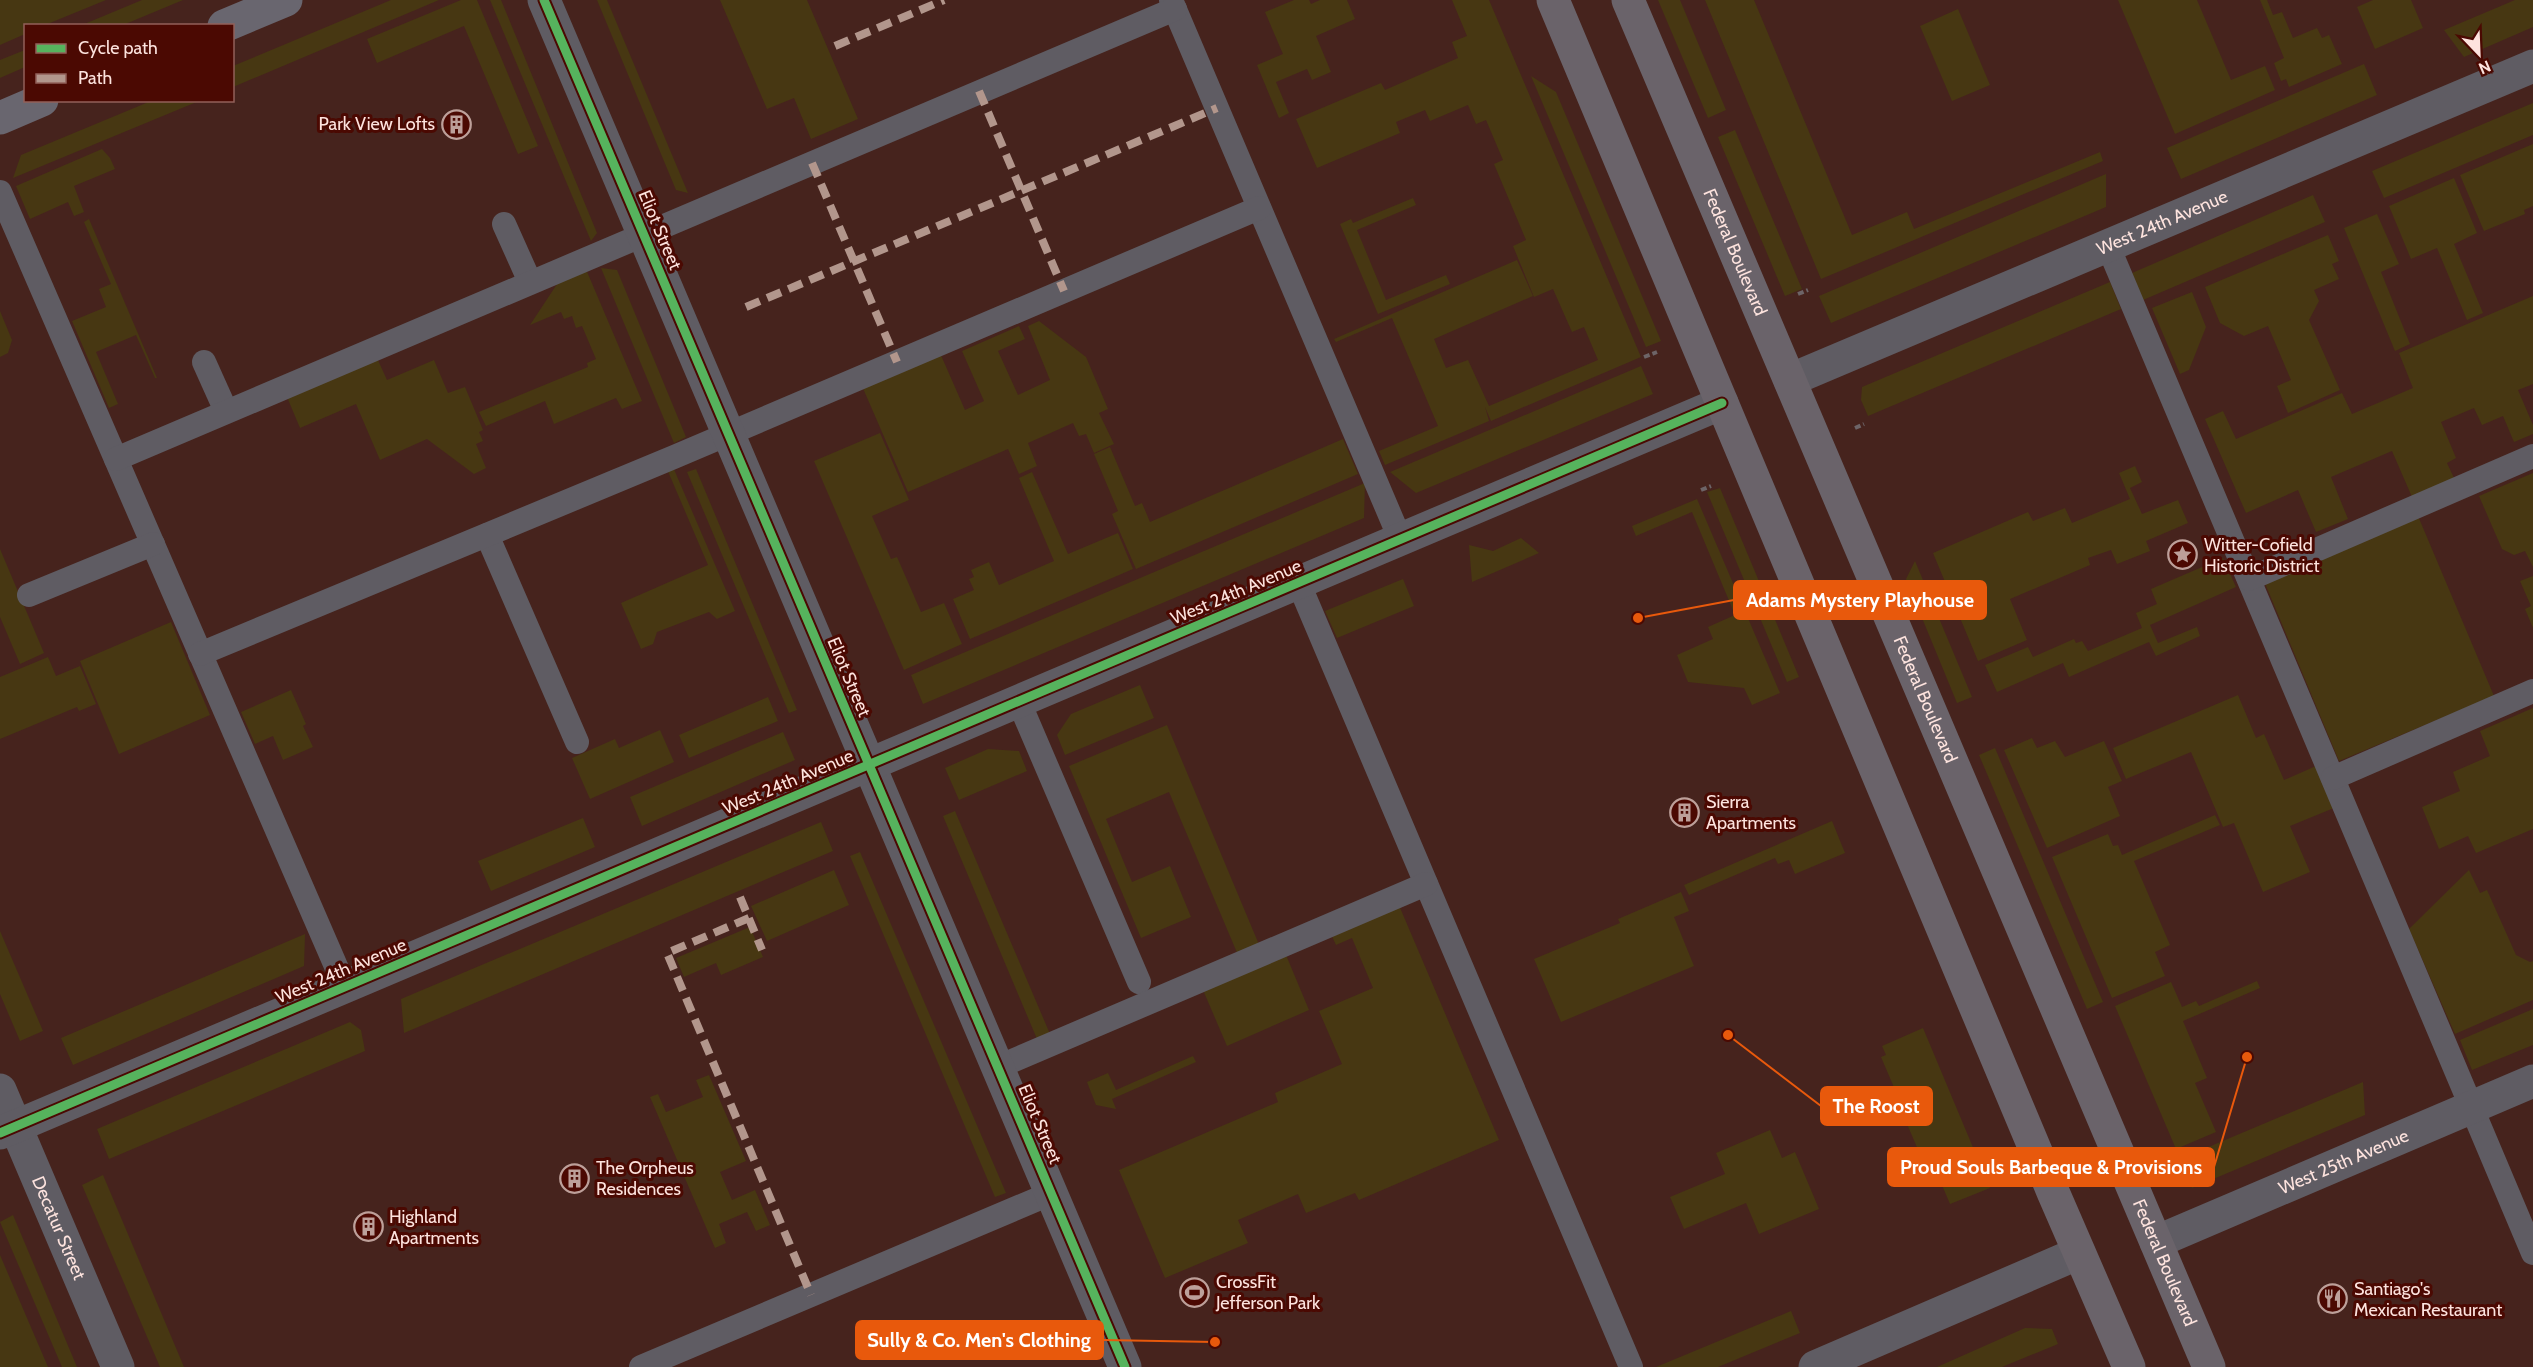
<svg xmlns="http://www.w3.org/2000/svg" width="2533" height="1367" font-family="Cabin,sans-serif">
<rect width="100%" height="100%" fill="#46231d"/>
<!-- green -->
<g fill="#473712">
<path d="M0 0H106L45 25 26 26 25 34 0 45Z"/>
<path d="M142 0H183L123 25H82Z"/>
<path d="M391 0H439L233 87V66Z"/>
<path d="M461 0H477L538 146 518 154 464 26 377 63 367 39Z"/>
<path d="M490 0H501L597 233 591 241Z"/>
<path d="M597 0H607L688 193 676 190Z"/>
<path d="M720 0H807L858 119 811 139 794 98 767 109Z"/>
<path d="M1294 0H1309L1311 4 1320 0H1347L1355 19 1316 36 1331 72 1312 80 1307 69 1276 82 1289 113 1279 118 1257 65 1283 54 1265 12Z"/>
<path d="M1452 0H1489L1641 357 1491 421 1485 407 1489 421 1385 465 1379 451 1438 426 1392 318 1336 342 1334 339 1517 260 1533 296 1434 339 1446 368 1468 360 1489 406 1598 360 1584 327 1572 332 1553 289 1534 297 1513 246 1526 240 1494 164 1503 160 1486 120 1476 124 1468 105 1430 121 1425 110 1396 122 1400 133 1317 168 1296 119 1381 83 1385 90 1458 58 1452 42 1467 36Z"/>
<path d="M1658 0H1680L1726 110 1708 118Z"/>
<path d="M1705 0H1754L1852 235 1907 212 1914 229 2100 152 2103 161 1821 279Z"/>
<path d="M2118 0H2197L2231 80 2265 66 2275 90 2175 134Z"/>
<path d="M2260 0H2267L2273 15 2282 12 2293 38 2317 28 2322 38 2329 35 2342 64 2289 87 2286 79 2281 81 2274 63 2284 58Z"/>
<path d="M2373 0H2411L2423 28 2375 49 2357 7Z"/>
<path d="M2515 0H2533V27L2464 57 2444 30Z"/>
<path d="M1958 9 1990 85 1952 101 1920 26Z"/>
<path d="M25 50V67L0 78V60Z"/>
<path d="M2364 64 2377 95 2181 179 2167 148Z"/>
<path d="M1531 76 1556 92 1661 341 1646 347Z"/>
<path d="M151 101H199L13 178 21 155Z"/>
<path d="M2533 103V135L2384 198 2372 171Z"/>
<path d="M1735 130 1802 289 1785 296 1718 137Z"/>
<path d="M2533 144V206L2524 210 2525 214 2484 231 2460 175Z"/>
<path d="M102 149 110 158 115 169 74 186 84 212 74 216 68 202 30 219 16 186Z"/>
<path d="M2106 174V207L1831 323 1819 296Z"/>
<path d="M2454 178 2477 233 2454 244 2483 313 2467 320 2437 248 2411 259 2389 206Z"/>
<path d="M2313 195 2325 222 2143 300 2132 273Z"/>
<path d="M1413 198 1416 205 1357 230 1386 300 1446 275 1450 284 1378 314 1340 224 1351 219 1353 223Z"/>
<path d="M2377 214 2399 264 2381 272 2410 344 2395 351 2344 228Z"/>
<path d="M89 219 157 378H155L136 335 96 352 118 404 109 408 72 321 106 307 99 289 111 284 84 222Z"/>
<path d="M2328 235 2339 261 2332 264 2339 279 2314 290 2319 301 2309 320 2340 390 2288 413 2277 386 2291 380 2268 326 2244 336 2220 323 2205 287Z"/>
<path d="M585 267 642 401 622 409 616 398 554 424 545 401 486 426 479 412 588 367 587 363 596 359 582 326 576 328 572 316 564 319 561 312 530 325 561 278Z"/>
<path d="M601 268 617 270 686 437 674 443Z"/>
<path d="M2110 282 2121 309 1868 416 1861 400 1862 387Z"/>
<path d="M2192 292 2206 327 2189 370 2180 374 2152 308Z"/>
<path d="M2533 296V384L2518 390 2533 425V434L2514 442 2503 416 2482 425 2474 408 2441 422 2456 458 2447 463 2454 478 2412 497 2392 451 2331 477 2348 519 2316 532 2298 490 2246 513 2205 419 2223 411 2236 439 2342 393 2352 414 2413 388 2399 353Z"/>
<path d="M0 311 12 340 8 353 0 357Z"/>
<path d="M1039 321 1086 357 1108 409 1099 413 1114 444 1094 453 1086 434 1079 436 1073 423 1028 443 1037 466 1019 474 1008 449 908 492 862 386 940 353 965 410 984 401 962 351 1019 326 1025 339 998 351 1018 395 1050 380 1028 326Z"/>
<path d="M377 358 387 380 434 360 448 393 465 387 483 430 479 432 483 441 476 444 486 468 474 474 427 439 380 460 356 404 300 428 287 397Z"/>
<path d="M1641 366 1653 394 1416 493 1390 472Z"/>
<path d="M880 433 909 500 872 516 891 559 897 557 921 612 944 603 962 644 904 670 814 461Z"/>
<path d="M1343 439 1358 474 1136 569 1112 514 1118 511 1094 454 1110 447 1135 506 1142 503 1150 522Z"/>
<path d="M2135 466 2142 482 2130 488 2142 514 2178 500 2188 523 2146 541 2150 551 2117 564 2111 550 2088 558 2090 565 2010 599 2027 640 1978 661 1933 553 2028 512 2033 521 2065 508 2072 523 2130 499 2119 473Z"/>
<path d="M673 467 735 611 717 619 709 612 657 632 653 644 641 649 621 603 708 565 667 469Z"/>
<path d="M696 469 797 710 789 713 687 472Z"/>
<path d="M1032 472 1068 554 1118 533 1133 569 970 639 953 599 974 590 969 579 974 577 971 570 989 562 999 585 1054 561 1019 478Z"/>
<path d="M2533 473V567L2525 551 2514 555 2502 549 2479 496Z"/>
<path d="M1365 483 1364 518 923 704 911 675Z"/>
<path d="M1720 488 1799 677 1787 682 1707 492Z"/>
<path d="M1697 499 1780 693 1752 705 1744 688 1688 682 1677 655 1713 639 1708 627 1735 615 1692 512 1636 536 1632 526Z"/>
<path d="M2418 516 2494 696 2339 761 2264 581Z"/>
<path d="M1521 538 1539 553 1472 582 1469 545 1493 551Z"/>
<path d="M0 549 44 653 20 664 0 617Z"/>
<path d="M2223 558 2236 587 2150 625 2158 643 2197 627 2200 636 2156 656 2149 642 2069 677 2063 663 1997 692 1985 665 2028 647 2033 657 2074 639 2076 643 2082 641 2088 651 2142 628 2136 613 2157 604 2151 589Z"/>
<path d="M1915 561 1972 697 1957 703 1906 579Z"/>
<path d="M2533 576V628L2525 609 2531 606 2520 581Z"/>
<path d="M1403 579 1414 606 1337 638 1325 611Z"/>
<path d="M171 622 210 715 119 754 80 661Z"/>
<path d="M48 657 56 676 80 666 96 704 79 711 77 707 0 739V677Z"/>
<path d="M1140 685 1154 718 1065 755 1057 735 1071 714Z"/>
<path d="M291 690 306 724 303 726 313 747 283 760 273 736 255 744 241 712Z"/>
<path d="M2238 695 2256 738 2264 734 2284 780 2316 766 2334 808 2290 826 2310 872 2263 892 2234 823 2223 827 2191 752 2126 779 2113 748Z"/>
<path d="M768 697 778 721 689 758 679 735Z"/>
<path d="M2533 708V829L2476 853 2468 836 2439 849 2422 807 2460 791 2453 772 2490 756 2480 731Z"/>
<path d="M1167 725 1260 947 1238 955 1169 792 1106 819 1132 882 1170 866 1191 917 1141 938 1069 766Z"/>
<path d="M660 730 674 762 590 799 572 758 615 739 619 748Z"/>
<path d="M783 732 795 760 642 826 630 797Z"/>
<path d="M2032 738 2037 748 2055 741 2065 757 2104 741 2122 781 2108 787 2120 816 2047 848 2004 750Z"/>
<path d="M1995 748 2103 1002 2087 1009 1979 755Z"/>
<path d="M988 749 1019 751 1027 771 959 800 945 768Z"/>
<path d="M955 811 1050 1034 1037 1039 943 816Z"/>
<path d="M2215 815 2220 825 2134 861 2170 945 2155 952 2165 976 2112 998 2052 857 2108 834 2113 846 2118 845 2122 855Z"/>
<path d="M583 818 595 847 491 891 478 861Z"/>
<path d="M1832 821 1845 853 1795 874 1789 860 1778 864 1775 858 1689 895 1684 885Z"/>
<path d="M821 822 833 851 404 1033 401 999Z"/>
<path d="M860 852 1006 1193 995 1197 850 856Z"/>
<path d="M834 870 849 905 767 941 751 906Z"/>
<path d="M2469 870 2480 893 2487 890 2516 955 2530 962 2533 961V1000L2455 1034 2409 929Z"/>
<path d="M1681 892 1689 911 1674 917 1694 966 1561 1022 1534 959 1620 923 1618 919Z"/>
<path d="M1398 903 1499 1140 1359 1200 1355 1193 1306 1213 1298 1194 1238 1220 1248 1243 1165 1278 1119 1170 1278 1102 1275 1093 1342 1064 1319 1011 1373 988 1352 938 1336 945 1330 932Z"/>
<path d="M750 927 763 957 721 975 716 963 684 977 676 958Z"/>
<path d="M0 931 43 1031 20 1041 0 994Z"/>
<path d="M305 934 304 966 73 1065 61 1038Z"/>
<path d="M1286 955 1309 1010 1227 1046 1203 990Z"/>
<path d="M2257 981 2260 988 2183 1021 2207 1078 2195 1083 2216 1132 2176 1149 2115 1006 2171 982 2182 1007 2196 1001 2199 1006Z"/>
<path d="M2533 1009V1045L2472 1070 2460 1040Z"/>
<path d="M350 1022 361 1030 365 1051 109 1159 97 1129Z"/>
<path d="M1923 1028 1990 1188 1950 1204 1936 1171 1928 1173 1904 1117 1888 1123 1884 1114 1902 1106 1881 1057 1886 1055 1882 1046Z"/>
<path d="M1193 1056 1196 1062 1112 1099 1116 1109 1096 1105 1087 1082 1108 1073 1116 1090Z"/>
<path d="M709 1075 746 1161 720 1172 732 1200 755 1190 770 1225 756 1231 747 1212 719 1224 726 1243 715 1248 650 1097 658 1094 666 1112 703 1097 696 1080Z"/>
<path d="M2363 1082 2365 1115 2192 1188 2180 1159Z"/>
<path d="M1770 1130 1782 1158 1795 1152 1819 1209 1759 1234 1746 1203 1684 1229 1670 1197 1725 1174 1716 1153Z"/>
<path d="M103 1175 184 1367H160L82 1185Z"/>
<path d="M13 1215 77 1367H62L0 1222Z"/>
<path d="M0 1255 48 1367H0Z"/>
<path d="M1791 1311 1800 1333 1718 1367H1656Z"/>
<path d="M2025 1328 2052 1329 2058 1344 2002 1367H1937Z"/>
</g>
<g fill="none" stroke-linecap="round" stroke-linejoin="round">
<!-- path -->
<g stroke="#6d6467" stroke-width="4" stroke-dasharray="6 3" stroke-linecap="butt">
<path d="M1798 294 1808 290"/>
<path d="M1644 357 1657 352"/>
<path d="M1855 428 1864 424"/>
<path d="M1701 490 1711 486"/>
</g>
<!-- lane -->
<g stroke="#5f5c63" stroke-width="24">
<path d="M1171 0 1401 541"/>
<path d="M0 192 345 987"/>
<path d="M504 224 530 282"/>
<path d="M2108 246 2533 1253"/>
<path d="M204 362 226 411"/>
<path d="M116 459 1175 9"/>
<path d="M487 535 577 742"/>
<path d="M2249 579 2533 456"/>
<path d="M1299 584 1631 1367"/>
<path d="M29 595 153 544"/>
<path d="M200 654 674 457 1259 208"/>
<path d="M1019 702 1139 982"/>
<path d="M2333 778 2533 691"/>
<path d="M998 1067 1426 884"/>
<path d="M641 1367 1052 1193"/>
</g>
<!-- street -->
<g stroke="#5f5c63" stroke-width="33">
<path d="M544 0 1125 1367"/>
<path id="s1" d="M1790 380 2533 66"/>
<path id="s2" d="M0 1090 118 1367"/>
<path d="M0 1133 1722 403"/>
<path id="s3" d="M2156 1242 2533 1081"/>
<path d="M1815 1367 2079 1253"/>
</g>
<!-- secondary -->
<g stroke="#69666f" stroke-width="33">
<path d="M224 26 286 0"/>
<path d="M0 118 42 100"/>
</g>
<!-- primary -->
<g stroke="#6a636a" stroke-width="33">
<path d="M1553 0 2053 1192 2129 1367"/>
<path id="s4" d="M1628 0 2209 1367"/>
</g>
<!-- quiet -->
<g stroke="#b2968c" stroke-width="8" stroke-dasharray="15 8" stroke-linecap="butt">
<path d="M835 46 944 0"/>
<path d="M979 91 1064 291"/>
<path d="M812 163 897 362"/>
<path d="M746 307 1217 108"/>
<path d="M740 897 762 950"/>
<path d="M749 918 667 953 811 1295"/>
</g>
<defs>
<g id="cycleway">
<path d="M544 0 1125 1367"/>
<path d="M0 1133 1722 403"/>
</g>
</defs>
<!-- cycleway casing -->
<use href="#cycleway" stroke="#4b0902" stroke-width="13"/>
<!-- cycleway -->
<use href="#cycleway" stroke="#56b35d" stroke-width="9"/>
</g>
<!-- icons -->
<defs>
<symbol id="building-ring" viewBox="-11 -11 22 22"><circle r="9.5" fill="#4b0902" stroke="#bda09a" stroke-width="1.5"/><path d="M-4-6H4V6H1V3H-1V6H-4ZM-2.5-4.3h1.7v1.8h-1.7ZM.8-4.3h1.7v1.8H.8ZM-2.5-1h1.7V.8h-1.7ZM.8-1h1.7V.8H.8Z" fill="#bda09a"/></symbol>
<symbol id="sight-ring" viewBox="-11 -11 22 22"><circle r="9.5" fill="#4b0902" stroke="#bda09a" stroke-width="1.5"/><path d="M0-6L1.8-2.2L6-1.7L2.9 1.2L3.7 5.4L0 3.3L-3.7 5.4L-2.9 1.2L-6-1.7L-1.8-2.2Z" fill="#bda09a"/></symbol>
<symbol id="stadium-ring" viewBox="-11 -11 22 22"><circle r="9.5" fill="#4b0902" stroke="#bda09a" stroke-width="1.5"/><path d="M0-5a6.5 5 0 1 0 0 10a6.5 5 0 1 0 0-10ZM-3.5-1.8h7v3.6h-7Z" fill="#bda09a"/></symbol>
<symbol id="restaurant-ring" viewBox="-11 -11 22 22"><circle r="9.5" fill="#4b0902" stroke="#bda09a" stroke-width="1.5"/><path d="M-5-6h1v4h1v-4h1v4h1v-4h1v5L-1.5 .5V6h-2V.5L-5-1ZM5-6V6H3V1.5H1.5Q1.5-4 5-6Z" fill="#bda09a"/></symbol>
</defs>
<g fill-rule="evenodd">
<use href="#building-ring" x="440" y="108" width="33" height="33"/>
<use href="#sight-ring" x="2166" y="538" width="33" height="33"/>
<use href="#building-ring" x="1668" y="796" width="33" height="33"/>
<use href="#building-ring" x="558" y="1162" width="33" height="33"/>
<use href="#building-ring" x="352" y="1210" width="33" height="33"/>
<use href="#stadium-ring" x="1178" y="1276" width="33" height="33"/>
<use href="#restaurant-ring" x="2316" y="1282" width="33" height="33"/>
</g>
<g text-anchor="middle" stroke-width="6" stroke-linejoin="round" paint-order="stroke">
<!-- poi labels -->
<g font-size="18" fill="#fde3de" stroke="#4b0902" text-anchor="start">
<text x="435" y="130" text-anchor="end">Park View Lofts</text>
<text x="2204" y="551">Witter-Cofield<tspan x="2204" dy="21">Historic District</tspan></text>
<text x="1706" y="808">Sierra<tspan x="1706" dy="21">Apartments</tspan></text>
<text x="596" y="1174">The Orpheus<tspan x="596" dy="21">Residences</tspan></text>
<text x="389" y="1223">Highland<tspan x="389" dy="21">Apartments</tspan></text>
<text x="1216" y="1288">CrossFit<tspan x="1216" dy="21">Jefferson Park</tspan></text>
<text x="2354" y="1295">Santiago's<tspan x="2354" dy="21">Mexican Restaurant</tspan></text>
</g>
<!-- street labels -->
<g font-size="18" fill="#fde3de" stroke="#4b0902">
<text dy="6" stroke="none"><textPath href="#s1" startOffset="404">West 24th Avenue</textPath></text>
<text transform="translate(660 230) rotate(67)" y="6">Eliot Street</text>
<text dy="6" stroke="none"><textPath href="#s4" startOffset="274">Federal Boulevard</textPath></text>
<text transform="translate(1236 592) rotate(-23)" y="6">West 24th Avenue</text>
<text transform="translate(849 677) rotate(67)" y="6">Eliot Street</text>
<text dy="6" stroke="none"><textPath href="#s4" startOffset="760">Federal Boulevard</textPath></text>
<text transform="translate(788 782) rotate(-23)" y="6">West 24th Avenue</text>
<text transform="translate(341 971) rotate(-23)" y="6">West 24th Avenue</text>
<text transform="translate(1040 1124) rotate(67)" y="6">Eliot Street</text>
<text dy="6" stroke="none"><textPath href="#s3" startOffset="204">West 25th Avenue</textPath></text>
<text dy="6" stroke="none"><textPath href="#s2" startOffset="150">Decatur Street</textPath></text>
<text dy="6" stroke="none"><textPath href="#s4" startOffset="1372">Federal Boulevard</textPath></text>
</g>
</g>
<!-- callouts -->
<path fill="none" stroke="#e8590c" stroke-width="2" d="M1638 618L1734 600M1728 1035L1821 1106M2247 1057L2214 1167M1215 1342L1103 1340"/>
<g fill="#e8590c" stroke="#4b0902" stroke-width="2">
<circle cx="1638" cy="618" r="6"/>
<circle cx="1728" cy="1035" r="6"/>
<circle cx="2247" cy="1057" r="6"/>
<circle cx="1215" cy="1342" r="6"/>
</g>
<g fill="#e8590c" stroke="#e8590c" stroke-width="2">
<rect x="1734" y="581" width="252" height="38" rx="6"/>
<rect x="1821" y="1087" width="111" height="38" rx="6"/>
<rect x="1888" y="1148" width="326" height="38" rx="6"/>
<rect x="856" y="1321" width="247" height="38" rx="6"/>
</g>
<g font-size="20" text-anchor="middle" font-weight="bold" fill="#fff">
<text x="1860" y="607">Adams Mystery Playhouse</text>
<text x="1876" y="1113">The Roost</text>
<text x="2051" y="1174">Proud Souls Barbeque &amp; Provisions</text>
<text x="979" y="1347">Sully &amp; Co. Men's Clothing</text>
</g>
<!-- legend -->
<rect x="24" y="24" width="210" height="78" fill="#4b0902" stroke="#92605a" stroke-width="1.5"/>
<rect x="36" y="44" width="30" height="9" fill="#56b35d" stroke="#92605a" stroke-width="1.5"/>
<text x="78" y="54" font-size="18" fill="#fde3de">Cycle path</text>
<rect x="36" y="74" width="30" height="9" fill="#b2968c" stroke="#92605a" stroke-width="1.5"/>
<text x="78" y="84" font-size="18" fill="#fde3de">Path</text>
<!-- north arrow -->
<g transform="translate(2479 54) rotate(157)" stroke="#4b0902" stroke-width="4.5" paint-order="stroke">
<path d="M0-4.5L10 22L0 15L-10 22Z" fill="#fde3de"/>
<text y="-9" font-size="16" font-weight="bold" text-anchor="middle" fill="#fde3de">N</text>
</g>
</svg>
